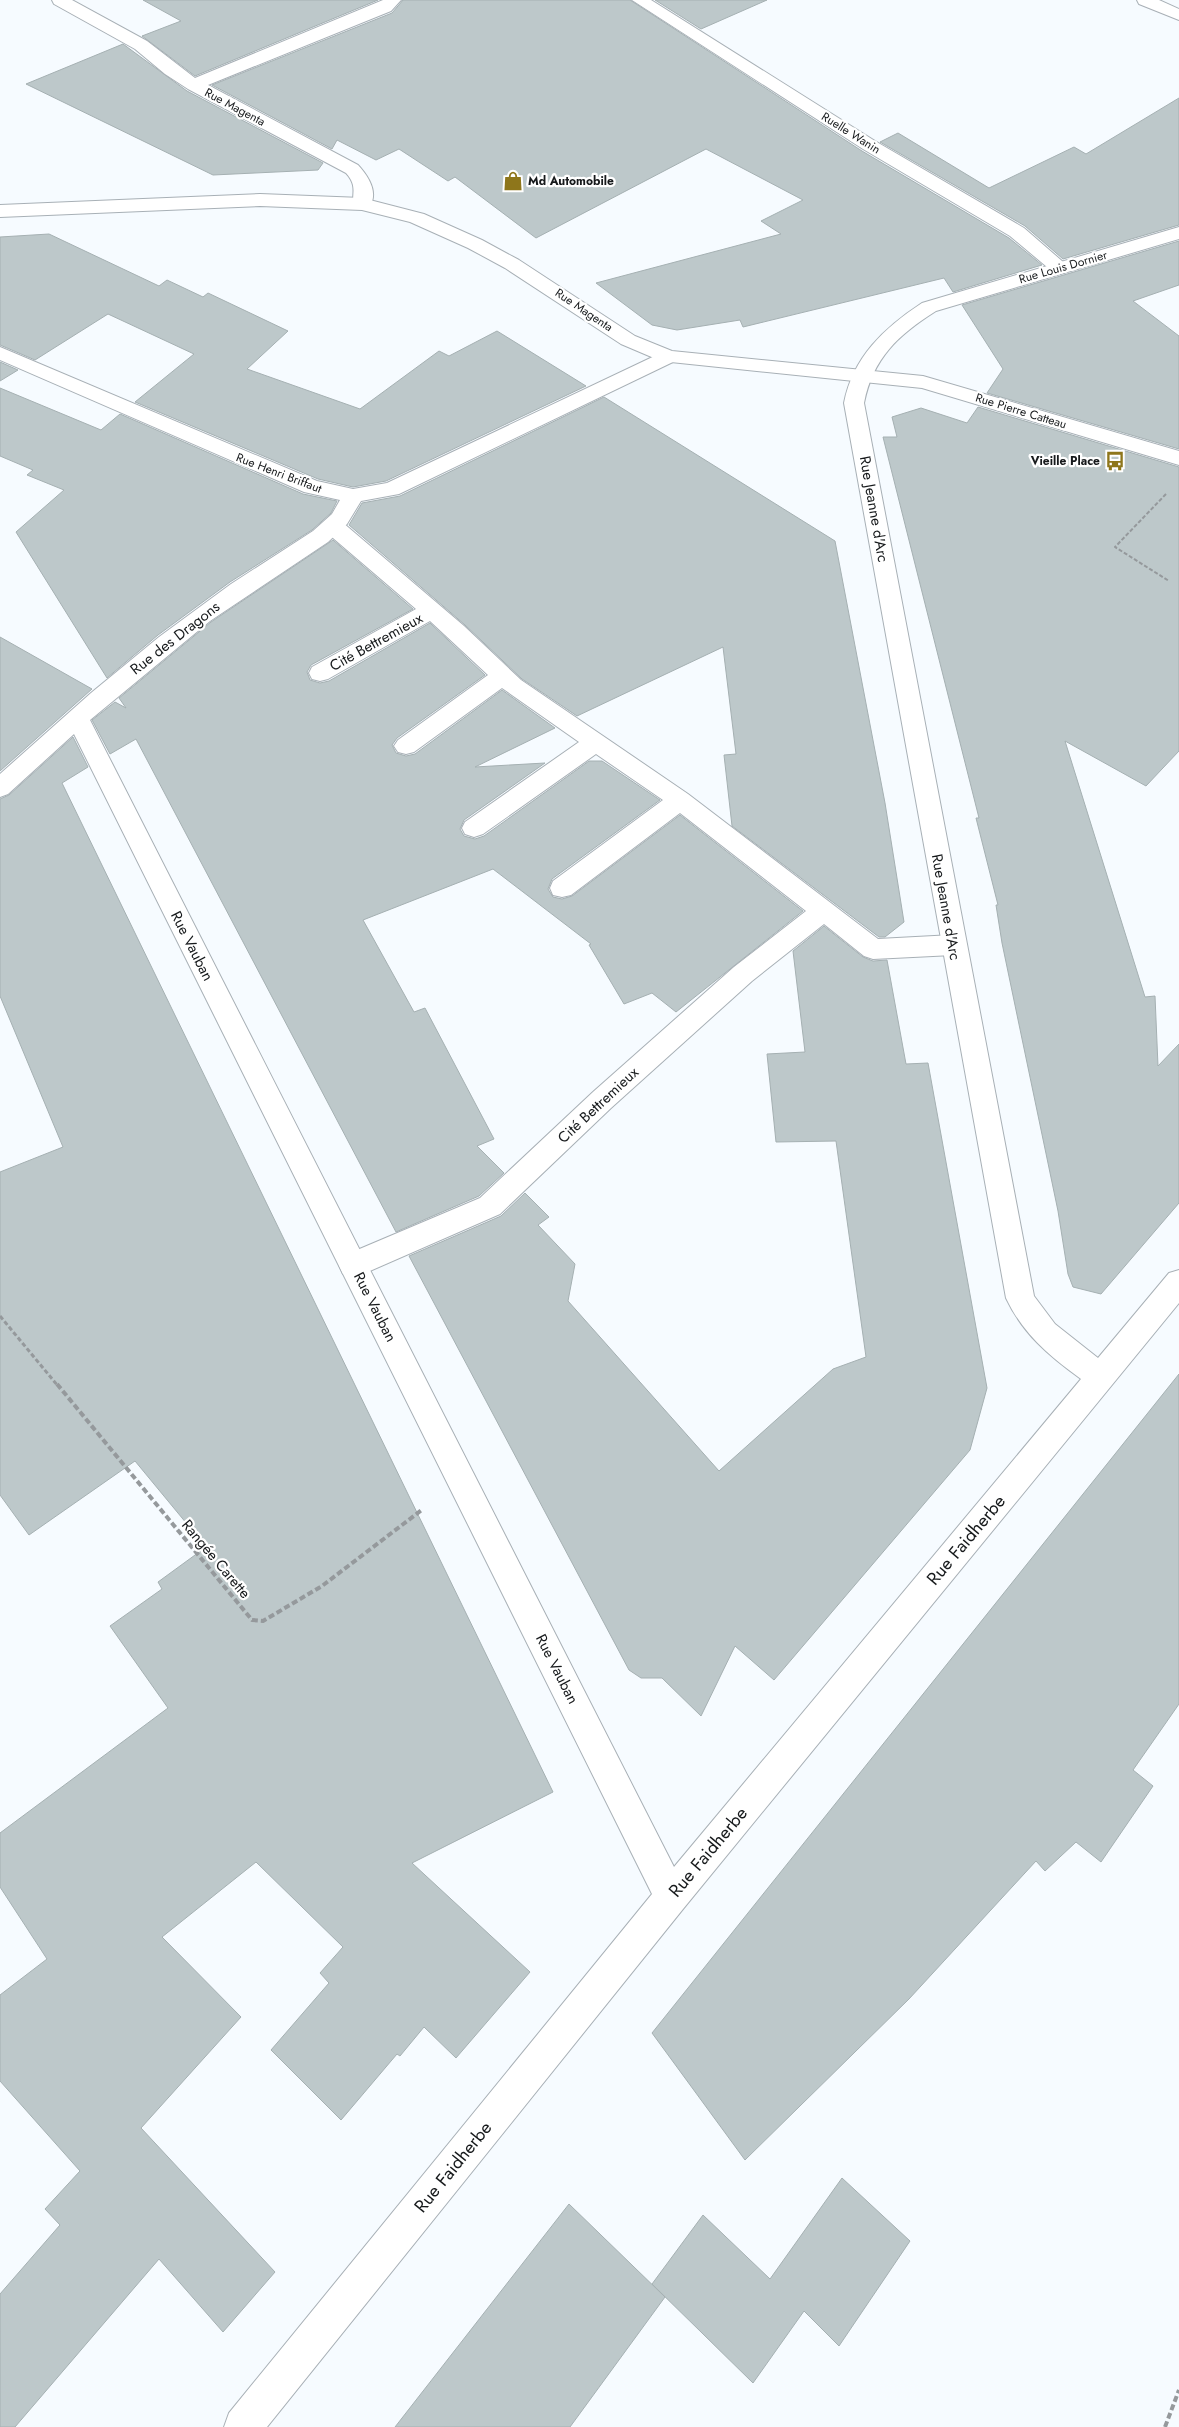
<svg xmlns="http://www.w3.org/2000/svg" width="1179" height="2427" font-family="Jost,sans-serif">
<rect width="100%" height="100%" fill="#f6fbff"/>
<!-- building -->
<g fill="#bdc8ca" stroke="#a5b0b2">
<path d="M143 0H378L195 76 142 36 181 21Z"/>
<path d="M403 0H630L862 151 1009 238 1042 265 953 292 944 278 743 327 740 320 677 330 652 325 596 283 781 234 761 221 803 200 706 149 536 238 455 177 448 181 399 149 376 160 337 140 332 149 212 85 392 13Z"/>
<path d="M655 0H767L701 29Z"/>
<path d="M123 44 187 91 323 163 318 170 213 175 26 84Z"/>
<path d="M1179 98V225L1063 259 1025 226 880 142 898 133 989 188 1074 147 1086 154Z"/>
<path d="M49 234 159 286 167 280 203 297 208 293 288 331 247 369 360 409 439 351 449 356 497 331 586 386 386 481 353 487 318 479 135 402 194 354 108 314 35 360 0 345V237Z"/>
<path d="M1179 241V285L1133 301 1179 336V449L987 393 1003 369 962 305Z"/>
<path d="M0 362 18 370 0 381Z"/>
<path d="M0 388 101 430 120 414 303 494 337 501 331 513 312 530 230 582 158 635 107 678 16 532 64 490 27 475 33 470 0 456Z"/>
<path d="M604 397 835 541 885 803 904 922 885 937H879L732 826 724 755 736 754 723 647 577 716 522 679 465 625 349 525 362 503 400 496Z"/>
<path d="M978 407 1179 467V751L1146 786 1065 741 1145 997 1155 996 1158 1066 1179 1044V1203L1101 1294 1073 1287 1068 1274 1058 1211 1002 943 996 905H998L976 818H979L883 437H897L892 417 921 408 967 423Z"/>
<path d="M333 540 413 609 311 665 307 672 310 680 320 683 329 681 430 623 485 675 397 738 392 745 396 753 406 756 415 754 502 690 555 728 475 767 545 763 464 820 460 829 464 836 475 839 484 836 589 761H602L660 800 552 879 548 889 553 897 562 899 572 896 680 815 803 911 676 1012 652 993 624 1004 589 945 591 944 493 869 363 920 414 1012 425 1008 494 1139 477 1146 504 1173 479 1196 396 1232 136 739 110 754 92 720 115 702 126 708 119 698 211 622Z"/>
<path d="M0 637 92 689 0 771Z"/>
<path d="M73 737 88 767 62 783 553 1792 412 1863 530 1972 456 2058 424 2027 400 2056 397 2054 341 2120 271 2050 329 1983 320 1973 343 1947 256 1862 162 1937 241 2017 141 2128 275 2272 223 2332 159 2259 15 2427H0V2294L60 2225 45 2209 80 2171 0 2081V1995L47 1959 0 1887V1833L168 1708 110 1626 162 1589 158 1582 206 1547 135 1461 29 1535 0 1495V1172L63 1147 0 996V799L9 795Z"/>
<path d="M824 926 863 957 873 961 887 960 906 1064 928 1063 987 1388 970 1450 774 1680 735 1646 701 1716 662 1678H641L629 1670 409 1256 501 1216 525 1193 549 1217 538 1225 575 1264 568 1301 719 1471 833 1369 866 1357 836 1141 776 1142 767 1054 805 1052 793 951Z"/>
<path d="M1179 1374V1704L1133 1770 1153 1786 1101 1862 1076 1842 1045 1871 1036 1861 909 1999 745 2160 652 2033Z"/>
<path d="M842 2178 910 2241 839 2346 804 2311 753 2383 652 2284 703 2215 770 2279Z"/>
<path d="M569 2204 665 2297 570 2427H395Z"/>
</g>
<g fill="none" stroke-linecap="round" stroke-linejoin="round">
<defs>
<g id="service">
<path d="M632 0H651L875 141 1024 228 1070 268 1067 272H1053L1010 236 863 149Z"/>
<path d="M334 520 342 522 464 626 521 680 688 794 878 939 953 935 962 938 966 945 962 952 953 955 873 959 864 956 824 924 752 981 611 1108 500 1214 363 1274 353 1277 343 1274 339 1265 343 1256 480 1198 593 1092 734 967 806 911 680 813 571 895 562 897 553 895 550 888 553 881 663 800 596 754 483 834 474 837 465 834 462 828 465 822 579 742 502 688 414 752 406 754 398 752 394 746 398 740 488 675 430 621 328 679 320 681 312 679 309 673 312 667 416 609 326 532 323 527 326 522Z"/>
</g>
<g id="minor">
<path d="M52 0H72L147 41 195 78 383 0H401L391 11 208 85 358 165C369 177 379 193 369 208H355C349 198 360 188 346 173L188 89 165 74 135 49 54 4Z"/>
<path d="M1137 0H1159L1179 9V20L1139 4Z"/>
<path d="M1179 227V239L936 311C898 335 873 358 864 403L1034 1296 1055 1324 1098 1358 1169 1273 1179 1270V1303L683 1909 267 2427H224L229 2413 652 1894 74 734 8 794 0 797V774L91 693 159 637 231 584 313 531 332 514 340 500 304 492 0 360V347L317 481 353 489 387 483 661 353 668 351 675 353 678 357 675 361 399 494 361 501 347 524 328 542 210 621 90 720 674 1867 1081 1379C1049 1356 1023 1334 1006 1298L844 403C853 357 884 328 922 303Z"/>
</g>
<path id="tertiary" d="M260 194 362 198 424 214 482 240 519 260 635 336 672 351 923 376 1179 451V465L922 388 661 361 621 344 505 268 468 248 410 222 362 210 260 206 0 217V205Z"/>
</defs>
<!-- service casing -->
<use href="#service" stroke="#a8b0b6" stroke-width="2"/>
<!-- minor casing -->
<use href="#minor" stroke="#a8b0b6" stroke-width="2"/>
<!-- tertiary casing -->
<use href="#tertiary" stroke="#a8b0b6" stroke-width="2"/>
<!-- path-far2 -->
<path stroke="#95999c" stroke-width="2" stroke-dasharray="4 2" stroke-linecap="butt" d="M1166 494 1115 547 1169 581"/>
<!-- path-far1 -->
<path stroke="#95999c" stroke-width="3" stroke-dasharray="4.5 2.5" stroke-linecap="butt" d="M0 1316 58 1386"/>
<!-- path -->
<g stroke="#95999c" stroke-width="4" stroke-dasharray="6 3" stroke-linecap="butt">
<path d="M57 1384 252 1620 263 1621 322 1586 423 1509"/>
<path d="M1165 2427 1179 2390"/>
</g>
<!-- service -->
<use href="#service" fill="#fff" fill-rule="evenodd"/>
<!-- minor -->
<use href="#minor" fill="#fff" fill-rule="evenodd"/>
<!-- tertiary -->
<use href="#tertiary" fill="#fff" fill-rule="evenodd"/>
</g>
<!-- icons -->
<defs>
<symbol id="shop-bare" viewBox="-9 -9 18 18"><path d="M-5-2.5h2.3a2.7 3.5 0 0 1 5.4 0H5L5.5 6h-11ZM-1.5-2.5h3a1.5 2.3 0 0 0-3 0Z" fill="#8e761b" stroke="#fff" stroke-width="2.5" paint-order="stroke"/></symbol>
<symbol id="bus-bare" viewBox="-9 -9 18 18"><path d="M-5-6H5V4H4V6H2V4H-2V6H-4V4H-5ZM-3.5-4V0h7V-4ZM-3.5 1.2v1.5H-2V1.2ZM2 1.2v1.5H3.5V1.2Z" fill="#8e761b" stroke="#fff" stroke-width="2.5" paint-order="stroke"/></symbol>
</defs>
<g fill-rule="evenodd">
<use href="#shop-bare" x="499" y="167" width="28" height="28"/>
<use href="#bus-bare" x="1101" y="447" width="28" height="28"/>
</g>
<g text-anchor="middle" stroke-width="4.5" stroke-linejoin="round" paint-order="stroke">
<!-- far-street labels -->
<g font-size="12" fill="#171a1c" stroke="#fff">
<text transform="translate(235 107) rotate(28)" y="4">Rue Magenta</text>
<text transform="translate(851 133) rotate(32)" y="4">Ruelle Wanin</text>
<text transform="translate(1063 267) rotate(-16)" y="4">Rue Louis Dornier</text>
<text transform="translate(584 310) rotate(34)" y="4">Rue Magenta</text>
<text transform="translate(1021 411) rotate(17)" y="4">Rue Pierre Catteau</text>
<text transform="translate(279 473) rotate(21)" y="4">Rue Henri Briffaut</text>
</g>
<!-- far-poi labels -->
<g font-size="12" font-weight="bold" fill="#171a1c" stroke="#fff" text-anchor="start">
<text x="528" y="185">Md Automobile</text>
<text x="1100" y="465" text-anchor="end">Vieille Place</text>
</g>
<!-- street labels -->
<g font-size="15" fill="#171a1c" stroke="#fff">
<text transform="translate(874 509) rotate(80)" y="5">Rue Jeanne d'Arc</text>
<text transform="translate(175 638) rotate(-38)" y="5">Rue des Dragons</text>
<text transform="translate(376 642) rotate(-29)" y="5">Cité Bettremieux</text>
<text transform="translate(946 907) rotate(80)" y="5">Rue Jeanne d'Arc</text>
<text transform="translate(192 946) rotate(63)" y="5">Rue Vauban</text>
<text transform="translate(598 1105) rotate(-43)" y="5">Cité Bettremieux</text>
<text transform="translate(375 1307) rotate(63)" y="5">Rue Vauban</text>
<text transform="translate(216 1559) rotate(50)" y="5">Rangée Carette</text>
<text transform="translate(557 1669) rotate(63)" y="5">Rue Vauban</text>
</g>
<!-- near-street labels -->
<g font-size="18" fill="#171a1c" stroke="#fff">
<text transform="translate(966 1540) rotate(-50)" y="6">Rue Faidherbe</text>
<text transform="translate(708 1852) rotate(-50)" y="6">Rue Faidherbe</text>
<text transform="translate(453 2167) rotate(-51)" y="6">Rue Faidherbe</text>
</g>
</g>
</svg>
